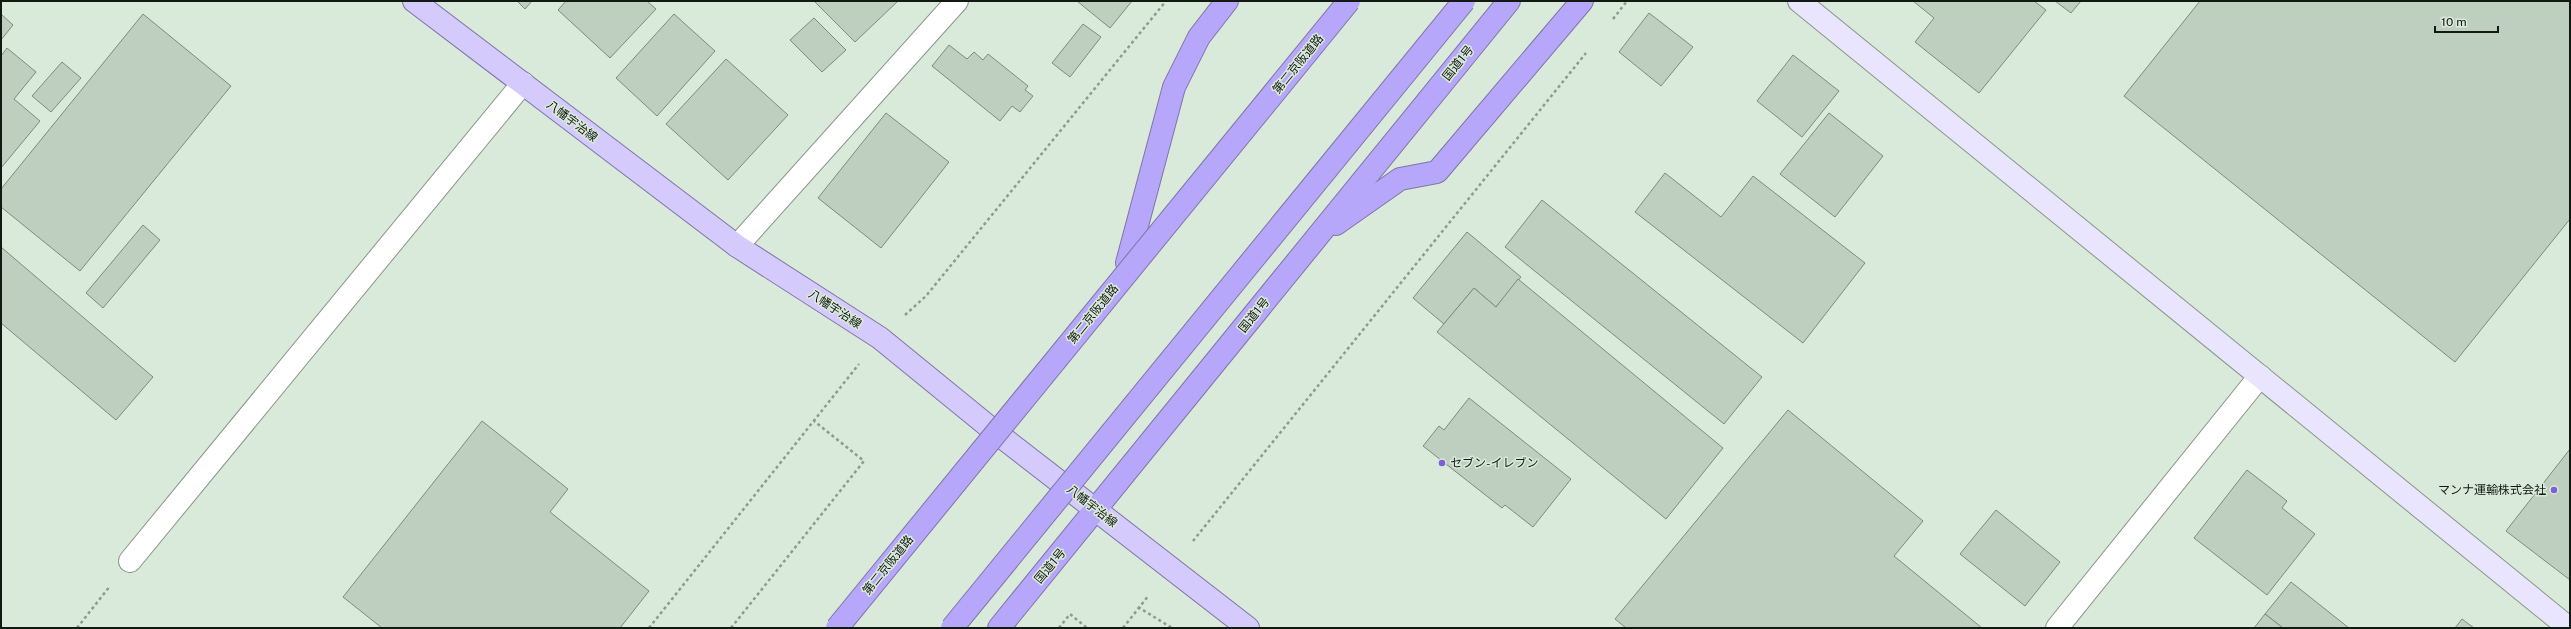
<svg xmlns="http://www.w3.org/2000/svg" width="2571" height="629" font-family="'Public Sans','Noto Sans JP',sans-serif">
<rect width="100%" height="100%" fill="#daeada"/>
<!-- building -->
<g fill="#becebf" stroke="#7c8b7d">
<path d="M517 1H532L525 9Z"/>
<path d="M566 1H647L656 9 610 58 558 10Z"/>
<path d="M814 1H898L855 42Z"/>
<path d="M1077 1H1132L1110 28Z"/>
<path d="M1913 1H2034L2046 10 1979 93 1915 42 1934 18Z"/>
<path d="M2055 1H2081L2071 13Z"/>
<path d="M2200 1H2570V219L2455 362 2124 96Z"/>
<path d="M1649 13 1693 47 1661 86 1619 52Z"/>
<path d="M1 14 13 25 1 40Z"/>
<path d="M143 14 231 86 80 271 1 207V189Z"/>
<path d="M674 14 715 51 657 116 616 78Z"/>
<path d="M814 18 846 50 822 72 790 40Z"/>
<path d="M1083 24 1101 37 1070 77 1052 63Z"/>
<path d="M949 45 967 59 974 52 983 60 988 54 1028 86 1025 90 1033 96 1020 112 1012 106 1000 121 932 66Z"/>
<path d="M7 48 36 72 14 99 40 121 1 168V56Z"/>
<path d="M1793 55 1839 91 1802 137 1757 101Z"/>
<path d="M726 59 788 115 728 180 666 124Z"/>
<path d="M62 62 81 78 51 112 32 96Z"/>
<path d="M886 113 949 162 881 248 818 198Z"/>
<path d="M1829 113 1883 156 1835 217 1780 174Z"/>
<path d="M1665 173 1721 217 1753 176 1865 263 1803 343 1635 212Z"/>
<path d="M1542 200 1762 377 1724 424 1505 247Z"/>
<path d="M143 225 160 240 103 308 86 293Z"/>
<path d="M1467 232 1521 277 1496 307 1474 288 1444 324 1413 298Z"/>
<path d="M1 247 153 377 116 420 1 323Z"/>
<path d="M1518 279 1723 448 1666 519 1437 332 1474 288 1496 307Z"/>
<path d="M1469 398 1571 479 1533 527 1505 505 1502 508 1423 446 1439 426 1444 430Z"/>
<path d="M1788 410 1923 521 1894 556 1982 628H1626L1615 619Z"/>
<path d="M482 421 568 489 550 512 649 591 620 628H382L343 597Z"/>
<path d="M2570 449V580L2506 531Z"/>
<path d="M2247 470 2287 501 2282 508 2315 534 2267 595 2194 538Z"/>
<path d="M1996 510 2060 562 2025 606 1960 554Z"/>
<path d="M2291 582 2349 628H2283L2265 614Z"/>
<path d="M2265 614 2283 628H2254Z"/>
<path d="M2462 619 2474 628H2455Z"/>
</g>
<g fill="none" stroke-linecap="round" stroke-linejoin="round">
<defs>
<g id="street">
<path d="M737 246 957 1"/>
<path d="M130 561 523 83"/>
<path d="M2057 628 2260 376"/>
</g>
<path id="secondary" d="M1799 1 2569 628"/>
<path id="primary" d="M414 1 737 246 880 338 994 431 1248 628"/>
<g id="highway">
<path d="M1336 224 1400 179 1437 172 1582 1"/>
<path d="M1127 263 1174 87 1199 37 1227 1"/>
<path d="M999 628 1509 1"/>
</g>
</defs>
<!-- street casing -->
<use href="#street" stroke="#879688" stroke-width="24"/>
<!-- secondary casing -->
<use href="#secondary" stroke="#879688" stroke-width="24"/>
<!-- primary casing -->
<use href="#primary" stroke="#7d75a9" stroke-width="24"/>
<!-- highway casing -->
<use href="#highway" stroke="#7d75a9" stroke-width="24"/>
<!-- path -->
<g stroke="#8e9a8e" stroke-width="2.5" stroke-dasharray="3 3" stroke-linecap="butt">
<path d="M1613 19 1627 1"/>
<path d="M905 315 926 296 1166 1"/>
<path d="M1193 541 1586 53"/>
<path d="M1138 607 1172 628"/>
<path d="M77 628 110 586"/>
<path d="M649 628 859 364"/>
<path d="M731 628 864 461 814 421"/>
<path d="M1059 628 1070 614 1087 628"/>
<path d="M1123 628 1149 595"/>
</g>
<!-- street -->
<use href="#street" stroke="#fff" stroke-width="22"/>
<!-- secondary -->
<use href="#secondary" stroke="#e9e5fe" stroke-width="22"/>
<!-- primary -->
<use href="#primary" stroke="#d4cafc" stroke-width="22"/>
<!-- highway -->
<use href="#highway" stroke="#b7a7fa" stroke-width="22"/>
<defs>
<g id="highway-bridge">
<path d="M837 628 1349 1"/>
<path d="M952 628 1464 1"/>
</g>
</defs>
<!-- highway-bridge casing -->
<use href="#highway-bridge" stroke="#7d75a9" stroke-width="24" stroke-linecap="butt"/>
<!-- highway-bridge -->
<use href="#highway-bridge" stroke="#b7a7fa" stroke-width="22"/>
</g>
<!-- markers -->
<g fill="#7f5ed9" stroke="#daeada" stroke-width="1.5">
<circle cx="1442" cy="463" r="4"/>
<circle cx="2554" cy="490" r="4"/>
</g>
<g text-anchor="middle" stroke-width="3" stroke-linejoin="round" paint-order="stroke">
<!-- street labels -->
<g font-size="12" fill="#121812" stroke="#daeada">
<text transform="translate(1458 63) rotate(-51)" y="4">国道1号</text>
<text transform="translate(1298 64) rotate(-51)" y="4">第二京阪道路</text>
<text transform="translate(572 121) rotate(37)" y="4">八幡宇治線</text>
<text transform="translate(835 309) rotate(33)" y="4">八幡宇治線</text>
<text transform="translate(1093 314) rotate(-51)" y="4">第二京阪道路</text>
<text transform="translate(1254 315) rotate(-51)" y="4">国道1号</text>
<text transform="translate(1092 506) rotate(38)" y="4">八幡宇治線</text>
<text transform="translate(888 565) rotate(-51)" y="4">第二京阪道路</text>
<text transform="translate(1050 566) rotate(-50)" y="4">国道1号</text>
</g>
<!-- poi labels -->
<g font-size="12" fill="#121812" stroke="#daeada" text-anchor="start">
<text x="1450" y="467">セブン-イレブン</text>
<text x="2546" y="494" text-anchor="end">マンナ運輸株式会社</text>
</g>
</g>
<!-- border -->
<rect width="2571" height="629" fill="none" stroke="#121812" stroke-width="4"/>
<!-- scale -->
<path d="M2435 26v6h63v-6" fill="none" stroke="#121812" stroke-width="2"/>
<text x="2441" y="26" font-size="12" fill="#121812" stroke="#daeada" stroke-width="3" paint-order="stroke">10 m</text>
</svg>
